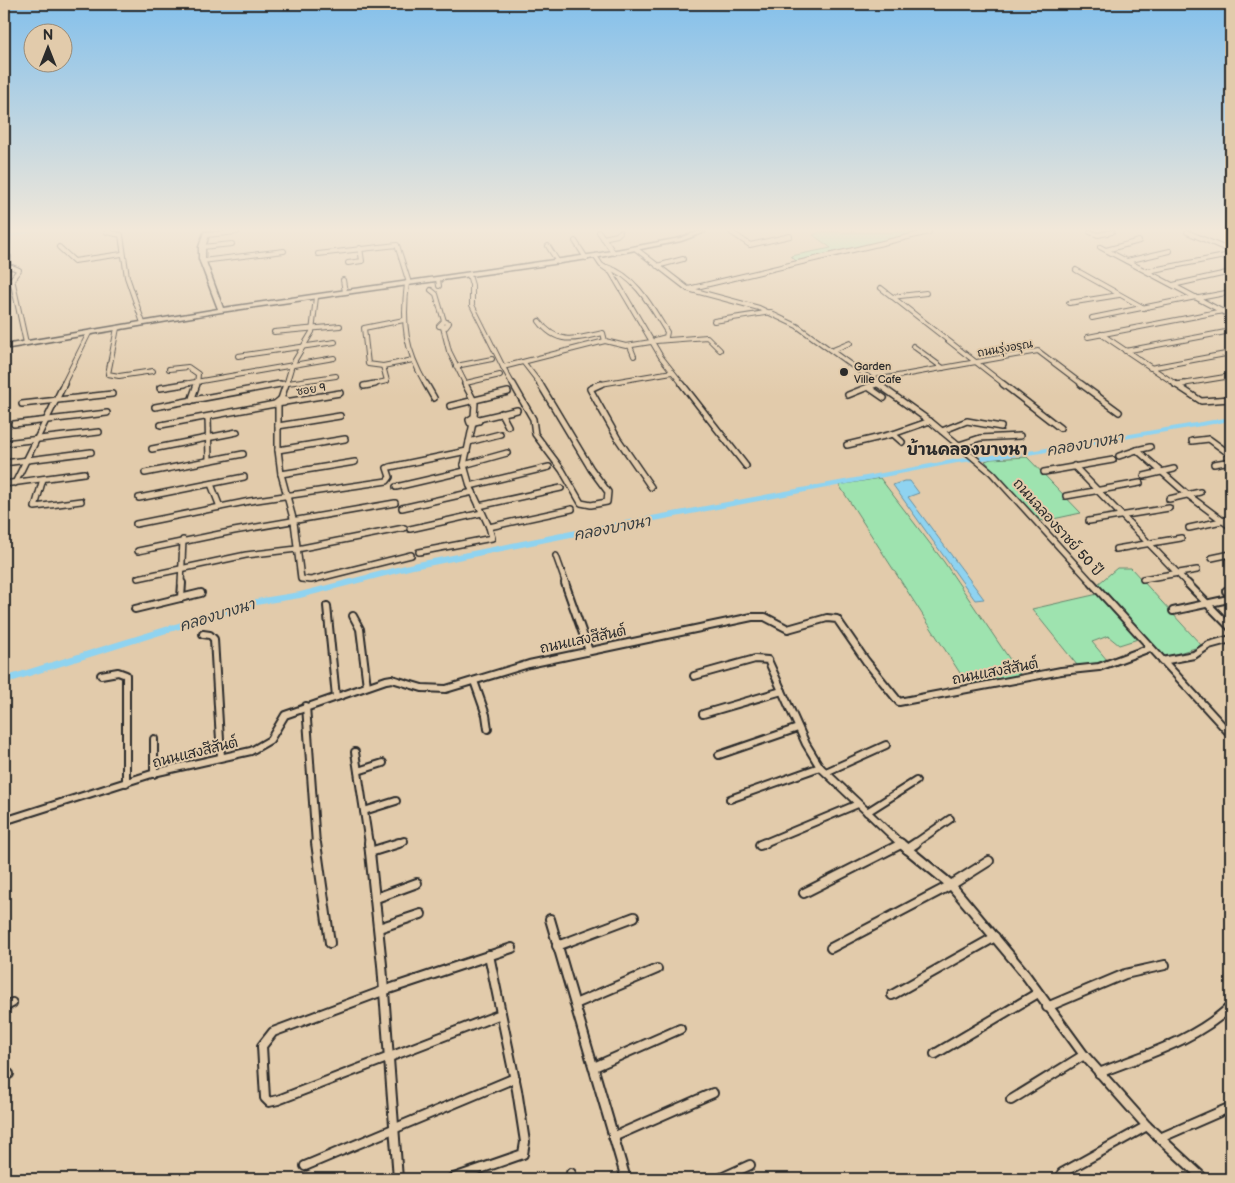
<svg xmlns="http://www.w3.org/2000/svg" width="1235" height="1183" font-family="'Balsamiq Sans','Playpen Sans Thai',sans-serif">
<rect width="100%" height="100%" fill="#e2cbab"/>
<filter id="ink" filterUnits="userSpaceOnUse"><feTurbulence type="fractalNoise" baseFrequency=".02" numOctaves="2"/><feDisplacementMap in="SourceGraphic" scale="10" xChannelSelector="R" yChannelSelector="G"/><feConvolveMatrix kernelMatrix="1 2 1 2 8 2 1 2 1" color-interpolation-filters="sRGB"/></filter>
<g filter="url(#ink)">
<!-- green -->
<g fill="#9ee3af" stroke="#64876d">
<path d="M819 232H925L797 262 791 256 831 248 813 235Z"/>
<path d="M1027 457 1081 513 1044 521 1038 519 985 461 991 459Z"/>
<path d="M880 478 944 562 1021 676 971 684 960 673 839 485Z"/>
<path d="M1117 568H1131L1202 646 1165 657 1098 584Z"/>
<path d="M1098 594 1138 639 1119 645 1108 636 1092 642 1107 660 1093 665H1077L1032 609Z"/>
</g>
<!-- water -->
<path fill="#8fd3f0" stroke="#6790a1" d="M904 481H910L919 493 908 497 984 599 975 600 893 485Z"/>
<g fill="none" stroke-linecap="round" stroke-linejoin="round">
<!-- canal -->
<g fill="#8fd3f0" fill-rule="evenodd">
<path d="M25 232H33L4 238V236Z"/>
<path d="M1231 417V421L1035 454 957 463 566 538 413 569 300 598 256 605 4 684V677L256 599 300 592 413 563 566 532 957 459 1035 450Z"/>
</g>
<defs>
<g id="street-far3">
<path d="M107 232 121 235 127 277 143 323"/>
<path d="M599 232 614 253"/>
<path d="M731 232 750 245 790 236"/>
<path d="M1090 232 1098 235 1112 232"/>
<path d="M1187 232 1231 251"/>
<path d="M206 235 237 232"/>
<path d="M603 238 617 235 620 232"/>
<path d="M575 241 586 258"/>
<path d="M548 246 558 262"/>
<path d="M59 247 74 261 122 254"/>
<path d="M202 247 232 244"/>
<path d="M1100 247 1231 316"/>
<path d="M636 249 688 289 759 308 797 326 879 385"/>
<path d="M1106 250 1139 241"/>
<path d="M318 254 397 245 409 283"/>
<path d="M595 256 601 265 611 272 661 357 683 385"/>
<path d="M202 261 284 251"/>
<path d="M1127 261 1170 251"/>
<path d="M348 263 362 261 360 248"/>
<path d="M657 266 683 259"/>
<path d="M8 267 9 257"/>
<path d="M607 267C636 276 652 308 667 332L666 337 655 340"/>
<path d="M4 268 12 267 19 270 12 279 26 343"/>
<path d="M1076 270 1144 308"/>
<path d="M1148 271 1230 255"/>
<path d="M469 275 472 285V305L503 367 605 341 603 333C577 339 557 346 539 321"/>
<path d="M438 279 439 286"/>
<path d="M343 280 345 292"/>
<path d="M4 281 12 279"/>
<path d="M407 283C402 324 405 349 426 385"/>
<path d="M1173 285 1231 272"/>
<path d="M881 288 1005 385"/>
<path d="M688 289 929 232"/>
<path d="M431 290 436 294 444 321"/>
<path d="M892 297 926 293"/>
<path d="M1199 298 1231 292"/>
<path d="M1069 303 1119 295"/>
<path d="M1092 318 1196 297"/>
<path d="M444 321 449 323 446 327 439 326Z"/>
<path d="M714 321 771 312"/>
<path d="M443 327 449 351 466 385"/>
<path d="M117 328 108 374 119 376 153 371"/>
<path d="M274 332 340 326"/>
<path d="M1101 334 1177 385"/>
<path d="M1088 337 1223 311"/>
<path d="M605 341 626 346 651 342"/>
<path d="M656 341 707 337 720 350"/>
<path d="M630 346 634 356"/>
<path d="M913 346 943 368"/>
<path d="M833 350 850 343"/>
<path d="M1125 351 1231 331"/>
<path d="M238 356 335 342"/>
<path d="M524 363 541 385"/>
<path d="M383 366 368 364 364 328 404 320"/>
<path d="M456 366 492 359"/>
<path d="M503 367 513 385"/>
<path d="M1150 368 1231 353"/>
<path d="M169 369 188 367 198 374 197 385"/>
<path d="M875 380 1038 351 1083 385"/>
<path d="M466 383 500 375"/>
<path d="M63 385 89 333"/>
<path d="M178 385 334 358"/>
<path d="M274 385 336 376"/>
<path d="M286 385 292 365 312 332 316 297"/>
<path d="M369 385 387 381 383 366 413 360"/>
<path d="M595 385 672 372"/>
<path d="M874 385 879 383"/>
<path d="M1176 385 1231 376"/>
</g>
<g id="street-far2">
<path d="M426 384 434 398"/>
<path d="M465 384 475 403 474 417"/>
<path d="M513 384 533 419 535 434 562 470 581 503 591 505 607 502 608 492 591 469 540 384"/>
<path d="M601 384 590 389 618 439 651 487"/>
<path d="M682 384 746 466"/>
<path d="M877 384 868 387 884 398"/>
<path d="M878 384 931 422 992 473 1093 584"/>
<path d="M1003 384 1060 428"/>
<path d="M1081 384 1119 412"/>
<path d="M1175 384 1201 401 1231 399"/>
<path d="M1176 385 1184 384"/>
<path d="M364 386 375 384"/>
<path d="M160 388 185 384"/>
<path d="M848 395 868 387"/>
<path d="M281 399 285 400 284 403 275 404Z"/>
<path d="M281 399 286 384"/>
<path d="M191 401 197 384"/>
<path d="M285 402 340 393"/>
<path d="M22 404 112 394"/>
<path d="M278 405V450L281 474 294 522 301 579 311 580 411 555"/>
<path d="M450 406 508 392"/>
<path d="M155 407 280 384"/>
<path d="M501 413 508 426"/>
<path d="M208 417 209 460"/>
<path d="M474 417 479 421 470 423 469 420Z"/>
<path d="M479 419 517 410"/>
<path d="M473 423 464 465 470 486 489 527 572 509"/>
<path d="M14 424 107 413"/>
<path d="M161 425 275 404"/>
<path d="M278 426 340 416"/>
<path d="M942 431 967 421 1001 427"/>
<path d="M893 434 902 442"/>
<path d="M1192 441 1209 439 1231 455"/>
<path d="M469 442 500 434"/>
<path d="M5 443 99 432"/>
<path d="M847 445 893 434 930 421"/>
<path d="M959 445 980 438 1020 436"/>
<path d="M152 449 237 432"/>
<path d="M278 450 345 439"/>
<path d="M1137 450 1150 447"/>
<path d="M1119 456 1137 450 1188 495 1231 527"/>
<path d="M4 463 91 452"/>
<path d="M1214 464 1231 461"/>
<path d="M464 465 507 453"/>
<path d="M1074 466 1188 584"/>
<path d="M390 467 467 451"/>
<path d="M1044 472 1113 460"/>
<path d="M145 473 243 454"/>
<path d="M281 474 355 462"/>
<path d="M1144 476 1174 469"/>
<path d="M43 479 35 507 81 501"/>
<path d="M15 483 64 384"/>
<path d="M4 484 84 473"/>
<path d="M211 484 220 507"/>
<path d="M470 486 549 467"/>
<path d="M396 487 465 471"/>
<path d="M1066 496 1140 483"/>
<path d="M139 498 244 477"/>
<path d="M1169 499 1200 492"/>
<path d="M479 506 561 488"/>
<path d="M402 508 473 492"/>
<path d="M1089 521 1169 508"/>
<path d="M136 524 250 501 387 481 390 477 387 468"/>
<path d="M1189 528 1231 519"/>
<path d="M410 529 482 513"/>
<path d="M1116 549 1181 538"/>
<path d="M138 551 234 531 395 503"/>
<path d="M419 552 492 538 489 527"/>
<path d="M556 556 566 584"/>
<path d="M1212 558 1231 554"/>
<path d="M138 578 246 555 297 549 404 528"/>
<path d="M1143 579 1197 570"/>
<path d="M181 584 183 540"/>
</g>
<g id="street-far1">
<path d="M565 583 589 651"/>
<path d="M1092 583 1231 735"/>
<path d="M1187 583 1231 628"/>
<path d="M1226 591 1231 590"/>
<path d="M181 598 182 583"/>
<path d="M327 606 336 697"/>
<path d="M135 609 201 593"/>
<path d="M1173 611 1224 600"/>
<path d="M353 616 360 629 367 686"/>
<path d="M203 634 210 635 214 639 221 757"/>
<path d="M1162 661 1194 655 1209 645 1231 639"/>
<path d="M101 675 118 672 126 675V783"/>
<path d="M694 676 755 659 768 660 806 744 820 767 901 844"/>
<path d="M474 681 486 715 488 729"/>
<path d="M306 706 316 844"/>
<path d="M703 714 782 691"/>
<path d="M154 739V774"/>
<path d="M355 752 369 844"/>
<path d="M719 755 798 728"/>
<path d="M358 771 383 763"/>
<path d="M826 772 886 745"/>
<path d="M730 799 820 767"/>
<path d="M364 811 396 801"/>
<path d="M867 812 916 781"/>
<path d="M4 821 158 772 251 751 270 740 285 715 386 680 392 679 422 688 446 689 529 664 752 617H765L788 629 827 618 837 619 866 661 899 702 1061 671 1099 667 1150 648"/>
<path d="M395 844 404 841"/>
<path d="M762 844 858 804"/>
<path d="M914 844 950 819"/>
</g>
<g id="street">
<path d="M316 843 330 943"/>
<path d="M369 843 382 965 398 1179"/>
<path d="M900 843 951 885 1022 970 1084 1055 1147 1126 1204 1179"/>
<path d="M760 845 765 843"/>
<path d="M907 849 916 843"/>
<path d="M370 852 399 843"/>
<path d="M804 893 901 844"/>
<path d="M376 898 417 883"/>
<path d="M550 919 626 1179"/>
<path d="M379 928 421 914"/>
<path d="M557 946 634 917"/>
<path d="M831 948 951 885 989 861"/>
<path d="M892 995 995 937"/>
<path d="M575 1004 657 969"/>
<path d="M4 1007 12 1003"/>
<path d="M1047 1007 1125 974 1165 965"/>
<path d="M501 1014 278 1100 269 1102 265 1098 262 1046 273 1032 383 991 512 948"/>
<path d="M935 1054 1038 993"/>
<path d="M594 1067 680 1029"/>
<path d="M1099 1073C1144 1055 1195 1041 1231 1006"/>
<path d="M4 1076 9 1074"/>
<path d="M1011 1100 1084 1055"/>
<path d="M613 1137 713 1093"/>
<path d="M1160 1138 1231 1107"/>
<path d="M305 1166 515 1078"/>
<path d="M571 1173 573 1179"/>
<path d="M1062 1173 1147 1126"/>
<path d="M451 1179 523 1154 525 1142 517 1090 489 955"/>
<path d="M719 1179 750 1165"/>
</g>
<path id="secondary" d="M204 232H210L205 247V259L223 308 595 254 680 238 697 232H705L681 241 595 258 221 312 4 349V345L218 309 199 259V247Z"/>
</defs>
<!-- street-far3 casing -->
<use href="#street-far3" stroke="#2b2b2b" stroke-width="6"/>
<!-- street-far2 casing -->
<use href="#street-far2" stroke="#2b2b2b" stroke-width="8"/>
<!-- street-far1 casing -->
<use href="#street-far1" stroke="#2b2b2b" stroke-width="10"/>
<!-- street casing -->
<use href="#street" stroke="#2b2b2b" stroke-width="12"/>
<!-- secondary casing -->
<use href="#secondary" stroke="#2b2b2b" stroke-width="3"/>
<!-- street-far3 -->
<use href="#street-far3" stroke="#e2cbab" stroke-width="4"/>
<!-- street-far2 -->
<use href="#street-far2" stroke="#e2cbab" stroke-width="5"/>
<!-- street-far1 -->
<use href="#street-far1" stroke="#e2cbab" stroke-width="6"/>
<!-- street -->
<use href="#street" stroke="#e2cbab" stroke-width="8"/>
<!-- secondary -->
<use href="#secondary" fill="#e2cbab" fill-rule="evenodd"/>
</g>
</g>
<!-- sky -->
<linearGradient id="sky" x2="0" y2="1"><stop stop-color="#84c0eb"/><stop offset="0.58" stop-color="#f2e8d9"/><stop offset="1" stop-color="#f2e8d9" stop-opacity="0"/></linearGradient>
<rect width="1235" height="397" fill="url(#sky)"/>
<!-- markers -->
<circle fill="#2b2b2b" stroke="#e2cbab" stroke-width="2" cx="844" cy="372" r="5"/>
<g text-anchor="middle" stroke-width="4" stroke-linejoin="round" paint-order="stroke">
<!-- far-street labels -->
<g font-size="11" fill="#2b2b2b" stroke="#e2cbab">
<text transform="translate(1005 348) rotate(-10)" y="4">ถนนรุ่งอรุณ</text>
<text transform="translate(311 389) rotate(-9)" y="4">ซอย 9</text>
</g>
<!-- far-poi labels -->
<g font-size="11" fill="#2b2b2b" stroke="#e2cbab" text-anchor="start">
<text x="854" y="370">Garden<tspan x="854" dy="13">Ville Cafe</tspan></text>
</g>
<!-- street labels -->
<g font-size="14" fill="#2b2b2b" stroke="#e2cbab">
<text transform="translate(1058 527) rotate(48)" y="5">ถนนฉลองราชย์ 50 ปี</text>
<text transform="translate(583 639) rotate(-12)" y="5">ถนนแสงสีสันต์</text>
<text transform="translate(995 671) rotate(-11)" y="5">ถนนแสงสีสันต์</text>
<text transform="translate(195 752) rotate(-14)" y="5">ถนนแสงสีสันต์</text>
</g>
<!-- water labels -->
<g font-size="15" font-style="italic" fill="#353c3f" stroke="#e2cbab">
<text transform="translate(1085 444) rotate(-10)" y="5">คลองบางนา</text>
<text transform="translate(612 528) rotate(-11)" y="5">คลองบางนา</text>
<text transform="translate(217 615) rotate(-17)" y="5">คลองบางนา</text>
</g>
<!-- quarter labels -->
<g font-size="16" font-weight="bold" fill="#2b2b2b" stroke="#e2cbab">
<text x="967" y="455">บ้านคลองบางนา</text>
</g>
</g>
<!-- margin -->
<rect width="1235" height="1183" fill="none" stroke="#e2cbab" stroke-width="20"/>
<rect x="10" y="10" width="1215" height="1163" fill="none" stroke="#2b2b2b" stroke-width="2" filter="url(#ink)"/>
<!-- north arrow -->
<g transform="translate(48 48)"><circle r="24" fill="#e2cbab" stroke="#998b78"/>
<path d="M0-4L9 19L0 12L-9 19Z" fill="#2b2b2b"/>
<text y="-8" font-size="14" font-weight="bold" text-anchor="middle" fill="#2b2b2b">N</text>
</g>
</svg>
